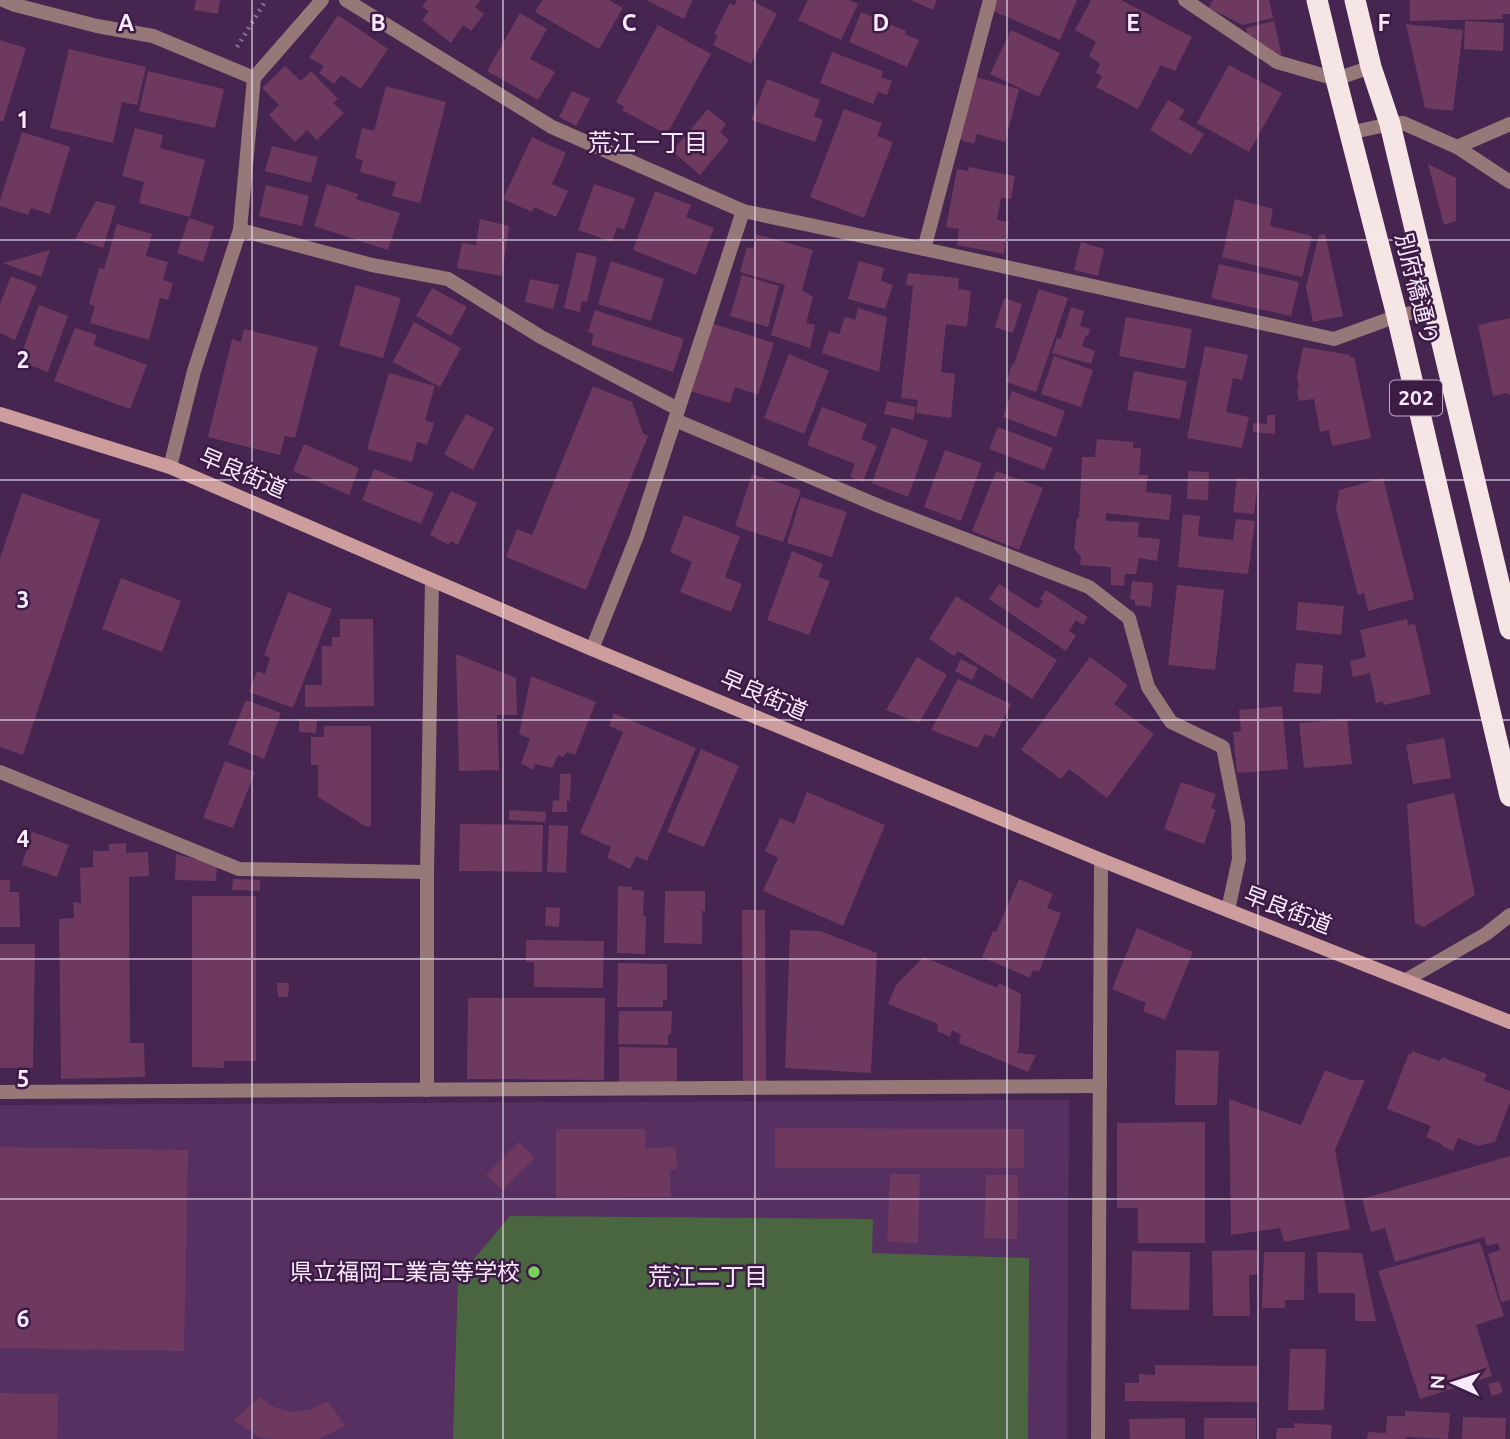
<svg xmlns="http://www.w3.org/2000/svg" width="1510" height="1439" font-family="Ubuntu,'Noto Sans JP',sans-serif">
<rect width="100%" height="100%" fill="#462550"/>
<!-- built -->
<path fill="#553060" d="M1069 1100 1067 1439H0V1105Z"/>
<!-- green -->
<path fill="#496640" d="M510 1216 873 1219 872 1253 1029 1258 1028 1439H453L458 1278Z"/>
<!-- building -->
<g fill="#6d395f">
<path d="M196 0H220L218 14 194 10Z"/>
<path d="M427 0H481L475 7 484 14 471 31 463 25 451 43 422 20 429 11 422 7Z"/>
<path d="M542 0H609L623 8 599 49 535 12Z"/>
<path d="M646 0H693L684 19Z"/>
<path d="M737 0H751L777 14 751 64 713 45 718 36 714 34 730 3 734 6Z"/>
<path d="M808 0H849L858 4 841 40 798 20Z"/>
<path d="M911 0H937L933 10Z"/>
<path d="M998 0H1077L1060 40 993 11Z"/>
<path d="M1091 0H1121L1192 37 1175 71 1161 65 1138 109 1096 87 1102 77 1096 72 1100 64 1089 56 1096 42 1075 30Z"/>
<path d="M1213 0H1269L1273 18 1243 25 1209 8Z"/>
<path d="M1410 0H1510V14H1502L1503 19 1410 21Z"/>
<path d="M861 12 906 31 905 34 919 40 907 67 849 42Z"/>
<path d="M520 13 547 29 530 59 555 72 538 100 487 71Z"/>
<path d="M338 15 388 49 361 89 341 75 334 84 319 73 324 66 309 58Z"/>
<path d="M1274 21 1282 57 1248 38 1246 28Z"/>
<path d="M1465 21 1504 23 1503 51 1464 49Z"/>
<path d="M1406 24 1463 30 1453 111 1425 108Z"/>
<path d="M658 25 711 54 668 132 666 130 664 133 622 110 624 107 616 102Z"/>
<path d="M1011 30 1060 53 1039 97 990 74Z"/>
<path d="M0 40 26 48 3 122 0 121Z"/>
<path d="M69 49 146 67 137 105 122 102 113 143 50 128Z"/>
<path d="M832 52 883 71 881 77 892 81 887 95 878 92 873 104 820 83Z"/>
<path d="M1229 65 1282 93 1249 152 1197 123Z"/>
<path d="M285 66 301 81 311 71 338 99 333 103 344 113 317 140 307 130 295 142 269 115 279 105 262 88Z"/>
<path d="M148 71 224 89 215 128 139 111Z"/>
<path d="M972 76 1019 89 1005 142 977 134 974 144 954 138Z"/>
<path d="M767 79 820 100 814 116 823 120 815 142 751 120Z"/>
<path d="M386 86 446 102 420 203 392 196 396 182 360 172 363 160 355 158 362 128 374 131Z"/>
<path d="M572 91 590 99 576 126 559 117Z"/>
<path d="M1168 100 1185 110 1179 119 1204 134 1191 155 1150 130Z"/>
<path d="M708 109 726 124 720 132 729 140 700 175 672 151Z"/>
<path d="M844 109 882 123 877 136 893 142 864 218 810 197Z"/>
<path d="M135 128 163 135 160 148 205 160 190 217 139 203 144 182 122 176Z"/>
<path d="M22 132 70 147 50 214 31 208 28 215 0 206V200Z"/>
<path d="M532 137 566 153 552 184 568 191 556 217 534 207 532 212 503 199Z"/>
<path d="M272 146 318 157 311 183 265 171Z"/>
<path d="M1428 164 1456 178V221L1444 225Z"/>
<path d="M969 167 1015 176 1011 199 1001 198 997 220 1009 222 1004 254 957 245 959 229 946 227 957 169 968 171Z"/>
<path d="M327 184 358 194 356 199 400 213 388 250 314 226Z"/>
<path d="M594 184 635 198 624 230 617 227 612 242 578 230Z"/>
<path d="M266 185 309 196 302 226 259 216Z"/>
<path d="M655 191 691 205 686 217 714 228 696 275 633 250Z"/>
<path d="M1235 199 1273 209 1270 226 1312 236 1302 277 1222 257Z"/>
<path d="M96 201 116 206 103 248 75 239Z"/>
<path d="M189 218 214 226 203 262 177 253Z"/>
<path d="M480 219 509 226 502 276 457 268 462 243 476 245Z"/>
<path d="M117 224 152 234 146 256 168 262 163 280 173 283 168 300 160 298 149 340 90 323 95 306 89 304 99 268 104 269Z"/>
<path d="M756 234 813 250 802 290 813 297 806 323 815 325 810 348 771 335 785 285 740 272 747 247 753 249Z"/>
<path d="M1325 234 1343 316 1313 322 1306 287 1319 235Z"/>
<path d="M1081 242 1104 249 1098 276 1074 270Z"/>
<path d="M50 250 41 277 3 263Z"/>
<path d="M577 252 597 257 587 302 582 301 580 312 564 308Z"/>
<path d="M611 261 664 279 651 321 598 304Z"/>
<path d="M859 261 884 268 881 281 893 285 885 309 848 299Z"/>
<path d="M1219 264 1299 282 1291 316 1211 298Z"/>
<path d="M908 273 959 278 958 289 971 291 967 327 946 324 941 372 955 374 951 418 916 413 918 400 901 398 913 286 906 285Z"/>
<path d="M742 275 779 286 768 327 730 316Z"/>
<path d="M11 276 37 286 15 340 0 333V304Z"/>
<path d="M530 279 559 285 553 309 525 302Z"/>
<path d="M356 285 401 298 383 358 339 346Z"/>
<path d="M432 288 467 307 451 336 416 316Z"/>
<path d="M1039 289 1068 298 1036 392 1006 382 1012 364H1014Z"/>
<path d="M1004 298 1022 304 1013 333 995 327Z"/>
<path d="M39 305 68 316 48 372 19 361Z"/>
<path d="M1071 307 1084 311 1080 326 1090 329 1088 336 1086 335 1082 346 1095 351 1091 364 1052 353 1057 338 1061 339Z"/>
<path d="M858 308 887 317 879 372 822 353 829 331 839 334 845 317 855 320Z"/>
<path d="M595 310 684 339 673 372 591 345 594 334 588 332Z"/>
<path d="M1126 317 1192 329 1185 369 1119 356Z"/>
<path d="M1510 318V395L1506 393 1493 396 1478 325Z"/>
<path d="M414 322 461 348 440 387 393 362Z"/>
<path d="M711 323 774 343 758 395 735 387 730 403 690 391Z"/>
<path d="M75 328 97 335 93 345 147 365 130 409 54 381Z"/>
<path d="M244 329 318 347 295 438 285 436 280 455 208 437 232 339 241 342Z"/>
<path d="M1205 346 1248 355 1242 380 1233 378 1226 412 1249 417 1242 448 1187 438Z"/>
<path d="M1303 347 1350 355 1351 358 1354 357 1371 438 1332 446 1329 430 1320 432 1314 399 1299 401 1297 389 1299 388 1297 377Z"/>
<path d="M789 354 829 371 804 434 764 418Z"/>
<path d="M1054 356 1093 370 1081 407 1041 394Z"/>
<path d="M1134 371 1187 381 1180 419 1127 410Z"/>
<path d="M389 373 435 386 425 420 434 423 427 445 417 442 412 462 367 449Z"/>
<path d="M593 386 632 402 643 433 648 436 586 590 506 557 517 529 532 535Z"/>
<path d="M1012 391 1065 411 1056 437 1003 417Z"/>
<path d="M887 401 916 407 913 420 884 414Z"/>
<path d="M822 407 867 424 861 439 877 446 863 482 850 477 855 464 807 445Z"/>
<path d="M466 414 494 428 473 470 444 454Z"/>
<path d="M1267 415H1275V434L1253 432V423L1267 424Z"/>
<path d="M892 427 928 441 908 497 872 483Z"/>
<path d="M998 427 1053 448 1044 470 989 449Z"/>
<path d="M1097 439 1133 442V448H1141L1139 475H1148L1146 492 1172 495 1169 520 1106 513V521L1139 522 1138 537 1160 539 1157 561 1139 558 1136 574H1125L1124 586 1111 585V567L1080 565 1081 557 1074 548 1077 517 1079 518 1082 457H1095Z"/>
<path d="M304 444 359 468 349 495 293 471Z"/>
<path d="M945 450 982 463 961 521 924 507Z"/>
<path d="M374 469 434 493 421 524 362 500Z"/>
<path d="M996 471 1043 488 1019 550 972 531Z"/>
<path d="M1188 471 1209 472 1208 500 1187 499Z"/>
<path d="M752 474 801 490 783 542 735 526Z"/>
<path d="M1237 478 1258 480 1254 514 1233 512Z"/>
<path d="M1383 478 1414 599 1368 611 1364 593 1358 595 1336 509 1339 490Z"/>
<path d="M451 491 477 503 458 545 451 541 449 545 430 535Z"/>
<path d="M22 493 100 520 23 755 0 747V558Z"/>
<path d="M801 497 847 512 832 557 787 543Z"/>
<path d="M1183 514 1200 516 1198 536 1233 540 1236 519 1255 521 1248 574 1178 567Z"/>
<path d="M684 515 740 536 725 577 742 584 731 612 680 592 692 562 670 552Z"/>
<path d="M792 551 823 564 818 577 830 581 809 635 767 620Z"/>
<path d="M121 578 181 601 162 652 102 629Z"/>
<path d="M1132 581 1153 583 1151 607 1135 605V600L1130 599Z"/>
<path d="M999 584 1038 609 1043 601 1040 599 1046 590 1088 617 1083 625 1076 620 1069 631 1076 636 1066 651 989 599Z"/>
<path d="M1177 585 1224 590 1215 670 1168 665Z"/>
<path d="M288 592 332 609 293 708 249 692 257 671 265 674 270 658 264 655Z"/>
<path d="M956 596 1057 660 1032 699 958 651 954 656 929 639Z"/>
<path d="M1298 602 1344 606 1341 635 1296 630Z"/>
<path d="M340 619H373L374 706 305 707V685H322V646H332V637H340Z"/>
<path d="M1407 619 1408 625 1415 624 1431 694 1384 705 1383 701 1376 703 1370 673 1353 677 1350 661 1366 657 1360 630Z"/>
<path d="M456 654 516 678 517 715H497L499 770 459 771Z"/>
<path d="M917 657 947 675 919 723 886 710Z"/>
<path d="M1090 657 1128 685 1114 704 1154 734 1107 798 1069 769 1061 779 1021 750Z"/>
<path d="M961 659 978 668 972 680 955 671Z"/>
<path d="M1296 663 1323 665 1321 694 1293 692Z"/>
<path d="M531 676 596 702 575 755 567 752 563 757 558 755 552 768 535 764 533 770 521 763 530 739 519 734Z"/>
<path d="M958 679 1011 704 994 738 985 734 978 748 931 730Z"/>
<path d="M246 700 281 713 264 759 228 744Z"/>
<path d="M1282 706 1288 769 1237 773 1233 732 1241 731 1239 710Z"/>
<path d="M614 713 696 748 647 861 636 856 630 869 607 858 611 847 580 833 623 732 609 726Z"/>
<path d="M299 719 317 720 316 733 299 732Z"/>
<path d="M1347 719 1352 764 1304 768 1299 723Z"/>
<path d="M324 726H371V826H365L318 797V765H311V737H324Z"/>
<path d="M1444 738 1451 778 1413 784 1406 745Z"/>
<path d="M701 749 739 766 704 847 667 832Z"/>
<path d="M225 761 255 772 233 828 203 818Z"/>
<path d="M560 774H571L570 801H567V812H552L553 800 559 801Z"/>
<path d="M1181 782 1216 794 1211 808 1216 810 1204 844 1164 829Z"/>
<path d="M807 792 885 825 843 926 763 891 778 858 765 851 780 818 794 824Z"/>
<path d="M1454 793 1475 895 1424 927 1415 923 1407 804Z"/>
<path d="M509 810 546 812 545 822 509 820Z"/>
<path d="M460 824 543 825 542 872 459 871Z"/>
<path d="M549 825 568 826 566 873 547 872Z"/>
<path d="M32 832 69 845 57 877 22 865Z"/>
<path d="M126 843V853L148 852 149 876 129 877 130 1043H144L145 1077 61 1079 59 919 74 918 73 902 81 903 80 868 93 867V851H109V844Z"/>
<path d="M176 854 217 865 216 881 175 880Z"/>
<path d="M233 879 260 880V891L232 890Z"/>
<path d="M1019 879 1053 894 1047 908 1061 913 1039 972 1033 970 1030 978 982 957 993 931 996 932Z"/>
<path d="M0 880H10V892H19L20 927H0Z"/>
<path d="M618 886 632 887V890L644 891 643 916H646L645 954 617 953Z"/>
<path d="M665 891H705V911H702V944L664 943Z"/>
<path d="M192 896H256V1061H224V1068L192 1067Z"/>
<path d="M546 907 560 908 559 927 545 926Z"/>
<path d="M742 910H765L766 1082H743Z"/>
<path d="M1137 928 1193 952 1165 1020 1143 1011 1146 1003 1112 989Z"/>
<path d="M790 930 820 931 877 953 871 1073 785 1068Z"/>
<path d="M526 940 604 941 603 988 534 987V962H526Z"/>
<path d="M0 944H35L33 1068H0Z"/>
<path d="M924 957 997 988 999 983 1021 994 1019 1047 1017 1053 1036 1055 1028 1072 959 1043 961 1035 952 1030 950 1037 937 1031 938 1024 888 1004 896 985Z"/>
<path d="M618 963 667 964V1000H663V1007H617Z"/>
<path d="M277 983H289L288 997H278Z"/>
<path d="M468 998H605L604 1080 467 1079Z"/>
<path d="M619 1011H672L671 1034H668V1045L618 1044Z"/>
<path d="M619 1047 677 1048V1082H619Z"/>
<path d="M1176 1050 1219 1051 1217 1105H1175Z"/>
<path d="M1412 1051 1440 1061 1442 1057 1487 1074 1484 1081 1510 1091V1102L1495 1142 1478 1146 1458 1138 1453 1151 1442 1146V1144L1426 1137 1431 1126 1387 1109 1409 1053 1411 1055Z"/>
<path d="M1325 1070 1351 1080H1365L1335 1150 1350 1229 1284 1242 1280 1228 1231 1235 1229 1099 1301 1125Z"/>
<path d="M1205 1122V1243H1138V1208H1117V1123Z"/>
<path d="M775 1128 1024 1129V1168H775Z"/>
<path d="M556 1129H645V1148L676 1147 677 1169 670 1170 671 1197 556 1198Z"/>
<path d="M519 1142 535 1158 502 1190 486 1175Z"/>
<path d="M0 1147 188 1150 184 1351 0 1348Z"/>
<path d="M1510 1156V1300L1501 1302 1488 1254 1500 1250 1498 1243 1487 1246 1484 1237 1395 1262 1385 1228 1371 1232 1362 1199Z"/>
<path d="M890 1174H920L918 1243 887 1242Z"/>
<path d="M986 1175H1018L1017 1239 984 1238Z"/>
<path d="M1480 1242 1504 1316 1476 1325 1492 1376 1420 1399 1378 1271Z"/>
<path d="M1257 1250 1258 1274 1249 1275 1250 1316H1213L1212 1251Z"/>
<path d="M1132 1251 1190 1252 1189 1310 1131 1309Z"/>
<path d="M1264 1252H1305L1304 1300H1285V1308H1262Z"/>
<path d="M1317 1252 1362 1253 1376 1321H1355V1293H1318Z"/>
<path d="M1290 1349H1326L1324 1410H1288Z"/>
<path d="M1155 1365 1258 1366 1257 1402 1125 1401V1383H1139V1374L1155 1375Z"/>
<path d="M1499 1381 1503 1392 1492 1396 1488 1384Z"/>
<path d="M0 1393 58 1394 57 1439H0Z"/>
<path d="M259 1397 274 1407 292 1412 311 1409 327 1401 346 1426 319 1439H270L259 1437 234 1420Z"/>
<path d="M1405 1411 1450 1413 1448 1439 1406 1437V1439H1367L1368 1432 1386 1433 1387 1416H1405Z"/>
<path d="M1463 1417 1506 1418 1505 1439H1462Z"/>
<path d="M1185 1418V1439H1130L1129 1419Z"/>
<rect x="1204" y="1418" width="52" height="21"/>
<path d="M1294 1423 1332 1425 1331 1439H1276L1277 1428H1294Z"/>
</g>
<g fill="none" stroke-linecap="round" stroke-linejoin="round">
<!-- path -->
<path stroke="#896f91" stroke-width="4.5" stroke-dasharray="2 5" stroke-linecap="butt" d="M237 47 266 0"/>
<!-- lane -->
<path stroke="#967878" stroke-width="14" d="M1457 147 1510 124"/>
<!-- street -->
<g stroke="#967878" stroke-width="14">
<path d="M3 0 15 5 97 26 153 36 254 78"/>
<path d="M346 0 552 127 743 211 924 249 1334 339 1397 316 1434 308"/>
<path d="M1185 0 1277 62 1336 79 1371 67"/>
<path d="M1349 133 1390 124 1403 123 1457 147 1510 182"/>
<path d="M240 230 372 265 448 279 541 337 678 409"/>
<path d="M924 249 990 0"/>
<path d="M675 420 879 506 1089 587 1129 618 1148 687 1171 722 1223 747 1238 824 1239 859 1228 910"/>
<path d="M170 467 194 371 240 230 254 78 322 0"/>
<path d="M592 649 637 536 743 211"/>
<path d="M0 772 239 869 427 872"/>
<path d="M1406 980 1486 934 1510 915"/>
<path d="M427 1090V872L432 580"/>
<path d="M0 1092 1100 1086"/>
<path d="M1098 1439 1101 860"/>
</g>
<!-- secondary -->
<path stroke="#cd9d9d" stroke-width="14" d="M0 414 170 467 592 649 1101 860 1510 1022"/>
<!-- highway -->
<g stroke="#f5e5e5" stroke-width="21">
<path d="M1317 0 1336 79 1397 316 1510 796"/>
<path d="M1355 0 1371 67 1390 124 1510 629"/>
</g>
</g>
<!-- grid -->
<path fill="none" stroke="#f9e9fe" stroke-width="2" stroke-opacity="0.55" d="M252 0V1439M503 0V1439M755 0V1439M1007 0V1439M1258 0V1439M0 240H1510M0 480H1510M0 720H1510M0 959H1510M0 1199H1510"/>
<!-- markers -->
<circle fill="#78d158" stroke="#3c1b45" stroke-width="2.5" cx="534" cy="1272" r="7"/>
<g text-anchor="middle" stroke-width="5" stroke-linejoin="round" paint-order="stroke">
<!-- shield labels -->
<rect fill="#3c1b45" stroke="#c0abc6" stroke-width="2" x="1390" y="380.5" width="52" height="35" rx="5"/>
<g font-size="21" font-weight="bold" fill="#f9e9fe">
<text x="1416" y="405">202</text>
</g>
<!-- street labels -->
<g font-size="23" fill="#f9e9fe" stroke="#3c1b45">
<text transform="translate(1417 289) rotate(76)" y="8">別府橋通り</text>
<text transform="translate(243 473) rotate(23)" y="8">早良街道</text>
<text transform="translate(764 695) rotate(23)" y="8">早良街道</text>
<text transform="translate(1288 910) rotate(21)" y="8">早良街道</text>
</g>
<!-- poi labels -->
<g font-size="23" fill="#f9e9fe" stroke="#3c1b45" text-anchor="end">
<text x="520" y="1280">県立福岡工業高等学校</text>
</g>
<!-- neighbourhood labels -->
<g font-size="24" fill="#f9e9fe" stroke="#3c1b45">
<text x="648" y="151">荒江一丁目</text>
<text x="708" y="1285">荒江二丁目</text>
</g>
</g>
<g font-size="23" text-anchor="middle" font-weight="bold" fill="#f9e9fe" stroke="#3c1b45" stroke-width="5" stroke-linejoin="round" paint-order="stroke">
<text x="126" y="31">A</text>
<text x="378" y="31">B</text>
<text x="629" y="31">C</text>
<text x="881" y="31">D</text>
<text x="1133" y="31">E</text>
<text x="1384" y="31">F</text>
<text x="23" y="128">1</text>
<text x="23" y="368">2</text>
<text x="23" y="608">3</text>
<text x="23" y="847">4</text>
<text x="23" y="1087">5</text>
<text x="23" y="1327">6</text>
</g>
<!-- north arrow -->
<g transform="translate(1454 1383) rotate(273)" stroke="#3c1b45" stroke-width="5" paint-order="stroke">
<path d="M0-5L12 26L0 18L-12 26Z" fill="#f9e9fe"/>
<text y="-10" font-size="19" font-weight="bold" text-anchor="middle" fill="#f9e9fe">N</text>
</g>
</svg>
